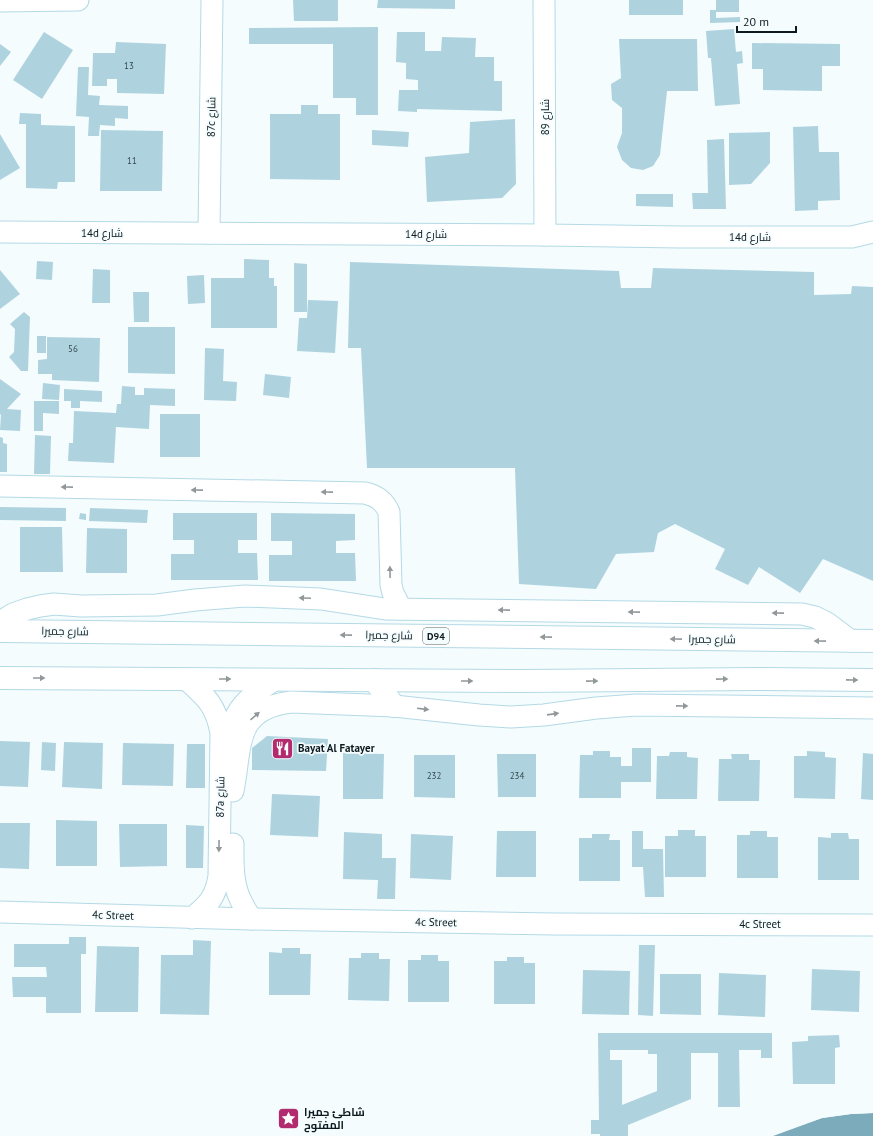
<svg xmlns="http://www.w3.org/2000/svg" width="873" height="1136" font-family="'PT Sans',Cairo,sans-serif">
<rect width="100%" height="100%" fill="#f4fcfe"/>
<!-- water -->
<path fill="#7cacbb" d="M873 1113V1136H773L822 1118 851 1114Z"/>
<!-- pier -->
<path fill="#f4fcfe" d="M873 1111V1113L851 1114 822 1118 771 1136 774 1133 821 1116 851 1112Z"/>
<!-- building -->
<g fill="#aed3df" fill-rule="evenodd">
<path d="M293 0H338V21H294Z"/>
<path d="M378 0H455V9L377 8Z"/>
<rect x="629" y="0" width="54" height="15"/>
<path d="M716 0H739V12H716V18L740 17V22L710 23V10H716Z"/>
<path d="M378 27V115H356V98H333V44H249V28Z"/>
<path d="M734 29 736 52 742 51 743 63 737 64 740 104 715 106 711 58H708L706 31Z"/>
<path d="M44 32 73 50 42 99 13 80Z"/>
<path d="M397 32H425V51H441L442 37 476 38 475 57H494V81H502V111L417 109V112L398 111 399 90H418V80L406 79V63L396 62Z"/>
<path d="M619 39H697L698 91H667L660 155 653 166 643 170 631 168 622 160 617 147 622 133V108L612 100 611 84 621 78Z"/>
<path d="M116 42 166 44 164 94 117 93V79H107V86H92L93 53H115Z"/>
<path d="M752 43 840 44V66H822V91L763 90V69H752Z"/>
<path d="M0 44 11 52 0 66Z"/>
<path d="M78 67H89L88 95 100 96 99 105 128 106V119L115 118V126L100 125 99 136H88L89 117 76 116Z"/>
<path d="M301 105H318V114H340V180L270 179V114H301Z"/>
<path d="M20 113 41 114V125L75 126V182H58L57 189 26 188V124H19Z"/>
<path d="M515 119 516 184 502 198 427 202 425 157 469 153 470 122Z"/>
<path d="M818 126 819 152H839L840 200 818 201V210L795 211 793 127Z"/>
<path d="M101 130 163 131 162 191H100Z"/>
<path d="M372 130 409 132 408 147 372 145Z"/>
<path d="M770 132V163L751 184 729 185V133Z"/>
<path d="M0 134 20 168 0 180Z"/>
<path d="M724 139 726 209H693L692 193H708L707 140Z"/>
<path d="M636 194H673V207L636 206Z"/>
<path d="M244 259 269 260V278H274V286H277V328H211V278H244Z"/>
<path d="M37 261 53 262 52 280 36 279Z"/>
<path d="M350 262 619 271 621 288H651L653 268 814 272V295L851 294 852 286 873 287V581L823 559 800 593 759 567 748 585 715 569 725 549 675 524 658 533 654 552 616 554 596 589 519 584 515 468H367L361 348H348Z"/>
<path d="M294 263 307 264V312H294Z"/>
<path d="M93 269 110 270V303H92Z"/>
<path d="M0 270 20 294 0 309Z"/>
<path d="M204 275 205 303 188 304 187 276Z"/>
<path d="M133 292H149V322H134Z"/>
<path d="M308 300 338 301 335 353 297 351 299 318H307Z"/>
<path d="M24 312 30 317 28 371H21L9 357 14 352 15 329 10 324Z"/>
<path d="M128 327H175V374L128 373Z"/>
<rect x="37" y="336" width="9" height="17"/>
<path d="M47 337 100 338 99 382 52 380V374H38V360L47 359Z"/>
<path d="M205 348 224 349 223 381 237 382 236 401 204 400Z"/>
<path d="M265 374 291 377 289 398 263 395Z"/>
<path d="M0 379 21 394 7 409 21 410 20 431 0 430 1 414 0 415Z"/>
<path d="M43 383 60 385 59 400 42 399Z"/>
<path d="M122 386 135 387V395H144V388L175 389V406L150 405 149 429 116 427 114 463 68 461 69 443H73L74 411 116 413 117 404H121Z"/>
<path d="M64 389 102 391V402L80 401V408H71V401H64Z"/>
<path d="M34 401H59V414L43 413V431H34Z"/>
<rect x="160" y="414" width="40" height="43"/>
<path d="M35 435 51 436 50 474H34Z"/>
<path d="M0 437 3 438V443L7 444V472H0Z"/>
<path d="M0 507 66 508V521L0 520Z"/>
<path d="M90 508 148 510 147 523 89 521Z"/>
<path d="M80 513 86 514V520L79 519Z"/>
<path d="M173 513H257V540H238V553H257L258 580H171V554H194V540H173Z"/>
<path d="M271 513 355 514V540L336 541V553H355L356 581H269V555H292V541H271Z"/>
<path d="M20 527H62L63 572H20Z"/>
<path d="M87 528 127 529V573H86Z"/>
<path d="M267 736 328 739 326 771 252 770V748Z"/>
<path d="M0 741 30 742 28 787 0 786Z"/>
<path d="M42 742 56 743 55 771 41 770Z"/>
<path d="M64 742 103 743 102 789 62 787Z"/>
<path d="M123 743 174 744 173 786 122 785Z"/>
<path d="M187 744H205V788H186Z"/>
<path d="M632 748H651V782H621V798H579L580 755H593V751H610V757H621V766H632Z"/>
<path d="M807 751 825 752V757L836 758 835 799 794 798V756H807Z"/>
<path d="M670 752H687V757L698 758 697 799H656L657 756H669Z"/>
<path d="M343 753 384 754 383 799H343Z"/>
<path d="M863 753 873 754V800L861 799Z"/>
<path d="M497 754H536V797H498Z"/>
<path d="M731 754H749V760H760L759 801H718L719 759H732Z"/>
<path d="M414 755H455V798L414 797Z"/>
<path d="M272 794 320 796 318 837 270 835Z"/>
<path d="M56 820 97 821V866H56Z"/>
<path d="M0 823H30L29 869 0 868Z"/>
<path d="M119 824H167V866L120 867Z"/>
<path d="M186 825 204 826 203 868H186Z"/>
<path d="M678 830H695V836H706V877H665V836H678Z"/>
<path d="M497 831H536V877H496Z"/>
<path d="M632 831H643V849H663L664 897H645L643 867H632Z"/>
<path d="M750 831H767V837H778V878H737V835H750Z"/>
<path d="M344 832 382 834V858H396L395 899H377L378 880 343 879Z"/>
<path d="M831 833H848L849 839H859V880H818V837L831 838Z"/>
<path d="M411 834 453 836 451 880 410 878Z"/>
<path d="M592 834H610L609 840H620V881H579V838H592Z"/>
<path d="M69 937H86V954H81V1013H46V997H13L12 977H47L46 967H14V944H69Z"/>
<path d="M193 940 211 941 209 1015 160 1014 161 955H193Z"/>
<path d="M639 945H655L653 1016 638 1015Z"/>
<path d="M97 946 139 947 138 1012H95Z"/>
<path d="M282 948H300V954H311L310 995H269V952L282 953Z"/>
<path d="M361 953H379V959H390L389 1001 348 1000 349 958H361Z"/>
<path d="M421 955H438V961H449V1002H408V960H421Z"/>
<path d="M507 957H524V963H535V1004H494V961H507Z"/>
<path d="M812 969 860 971 859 1012 811 1010Z"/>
<path d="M583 970 630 971 629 1015 582 1014Z"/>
<path d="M719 973 766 975 765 1017 718 1015Z"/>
<path d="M660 974H701V1015L660 1014Z"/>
<path d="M598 1033H772V1058H761V1050H739L740 1107H718V1053H691V1099L628 1125V1136H600V1134H591V1120H599ZM610 1050H648V1054H657V1091L622 1105V1060H610Z"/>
<path d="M839 1035 840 1047 835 1048V1084H793L792 1042 808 1041V1036Z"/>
</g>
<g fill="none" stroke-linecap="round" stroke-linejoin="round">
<defs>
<g id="minor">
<path d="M544 0 545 235"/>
<path d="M0 1 78 0"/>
<path d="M0 232 545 235 681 237H852L873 232"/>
<path d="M209 233 212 0"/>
<path d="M0 486 365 493C377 496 384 501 389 512L391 585 393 593 401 609"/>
<path d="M0 622 13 614 27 609 40 606 54 604 81 606 157 605 195 600 245 596 321 599 385 609 802 614 815 617 827 623 851 641"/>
<path d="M186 679C206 697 216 705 221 733L219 876C216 897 208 905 192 918"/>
<path d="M231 739C230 710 253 694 274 680"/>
<path d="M233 791C242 747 233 709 291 702L394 706 479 715 511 717 544 715 596 708 636 705 873 708"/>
<path d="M233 844C233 859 232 876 237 891 240 901 246 910 251 919"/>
<path d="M0 912 251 919 554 924 873 925"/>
</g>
<g id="primary">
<path d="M0 631 873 641"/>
<path d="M0 678 525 681 754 679 873 680"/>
<path d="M374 680 394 706"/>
</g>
</defs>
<!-- minor casing -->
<use href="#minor" stroke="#b4d9e5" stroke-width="23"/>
<!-- primary casing -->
<use href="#primary" stroke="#b4d9e5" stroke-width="24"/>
<!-- minor -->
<use href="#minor" stroke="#fff" stroke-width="21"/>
<!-- primary -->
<use href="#primary" stroke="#fff" stroke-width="22"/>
</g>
<!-- one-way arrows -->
<defs><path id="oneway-solid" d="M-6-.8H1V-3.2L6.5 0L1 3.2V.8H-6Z"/></defs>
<g fill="#92989a">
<use href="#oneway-solid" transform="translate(67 487) rotate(-179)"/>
<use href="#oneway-solid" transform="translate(197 490) rotate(-179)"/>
<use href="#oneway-solid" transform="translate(327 492) rotate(-179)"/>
<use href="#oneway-solid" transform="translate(390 572) rotate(-91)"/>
<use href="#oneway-solid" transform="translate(305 598) rotate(-177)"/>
<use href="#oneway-solid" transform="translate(504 610) rotate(-179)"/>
<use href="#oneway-solid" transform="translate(634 612) rotate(-179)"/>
<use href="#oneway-solid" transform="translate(778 613) rotate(-179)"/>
<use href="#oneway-solid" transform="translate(346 635) rotate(-179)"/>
<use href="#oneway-solid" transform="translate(546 637) rotate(-179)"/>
<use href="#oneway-solid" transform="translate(676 639) rotate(-179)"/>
<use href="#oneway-solid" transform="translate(820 641) rotate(-179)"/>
<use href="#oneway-solid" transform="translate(39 678)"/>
<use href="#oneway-solid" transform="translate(225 679)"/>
<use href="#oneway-solid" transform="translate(722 679) rotate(-1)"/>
<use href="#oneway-solid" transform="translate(852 680) rotate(1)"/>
<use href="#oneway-solid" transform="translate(467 681)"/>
<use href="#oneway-solid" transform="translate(592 681) rotate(-1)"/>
<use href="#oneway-solid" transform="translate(682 706) rotate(1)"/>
<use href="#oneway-solid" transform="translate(423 709) rotate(7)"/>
<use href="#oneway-solid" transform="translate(553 714) rotate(-8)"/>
<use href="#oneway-solid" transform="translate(255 716) rotate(-41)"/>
<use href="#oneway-solid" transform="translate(219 846) rotate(91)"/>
</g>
<!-- icons -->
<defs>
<symbol id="restaurant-square" viewBox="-11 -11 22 22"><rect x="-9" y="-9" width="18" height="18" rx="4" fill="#b22b6e" stroke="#f4fcfe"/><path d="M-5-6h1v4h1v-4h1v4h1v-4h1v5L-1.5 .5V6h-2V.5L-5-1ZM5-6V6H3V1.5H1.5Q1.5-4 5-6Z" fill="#fff"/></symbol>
<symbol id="sight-square" viewBox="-11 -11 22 22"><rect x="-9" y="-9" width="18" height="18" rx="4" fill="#b22b6e" stroke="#f4fcfe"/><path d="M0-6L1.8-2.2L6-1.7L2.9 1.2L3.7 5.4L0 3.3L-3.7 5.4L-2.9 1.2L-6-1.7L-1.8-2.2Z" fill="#fff"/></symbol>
</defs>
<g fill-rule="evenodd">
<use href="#restaurant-square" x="270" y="736" width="25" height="25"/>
<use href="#sight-square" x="276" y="1106" width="25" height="25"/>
</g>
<g text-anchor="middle" stroke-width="3.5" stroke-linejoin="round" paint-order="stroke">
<!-- number labels -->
<g font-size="9" fill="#35484f">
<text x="129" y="69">13</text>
<text x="132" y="164">11</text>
<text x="73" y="352">56</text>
<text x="434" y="779">232</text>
<text x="517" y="779">234</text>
</g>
<!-- shield labels -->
<rect fill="#f4fcfe" stroke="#525e62" stroke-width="1" x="423" y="628" width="26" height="16" rx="3"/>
<g font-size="10" font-weight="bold" fill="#0d1a1f">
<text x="436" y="640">D94</text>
</g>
<!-- street labels -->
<g font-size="11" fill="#0d1a1f" stroke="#f4fcfe">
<text transform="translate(211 117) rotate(-89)" y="4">87c شارع</text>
<text transform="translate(545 117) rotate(-90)" y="4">شارع 89</text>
<text x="102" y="237">14d شارع</text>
<text x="426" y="238">14d شارع</text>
<text x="750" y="241">14d شارع</text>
<text transform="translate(65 631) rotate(1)" y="4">شارع جميرا</text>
<text transform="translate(389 635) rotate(1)" y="4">شارع جميرا</text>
<text transform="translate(712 639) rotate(1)" y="4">شارع جميرا</text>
<text transform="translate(220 797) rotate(-89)" y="4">87a شارع</text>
<text transform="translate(113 915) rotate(2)" y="4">4c Street</text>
<text transform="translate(436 922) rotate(1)" y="4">4c Street</text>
<text x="760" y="928">4c Street</text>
</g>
<!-- poi labels -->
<g font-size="11" font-weight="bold" fill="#0d1a1f" stroke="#f4fcfe" text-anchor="start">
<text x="298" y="752">Bayat Al Fatayer</text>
<text x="304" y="1116">شاطئ جميرا<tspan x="304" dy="13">المفتوح</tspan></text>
</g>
</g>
<!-- scale -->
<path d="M737 26v6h59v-6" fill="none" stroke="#0d1a1f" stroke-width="2"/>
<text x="743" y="26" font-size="12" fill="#0d1a1f" stroke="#f4fcfe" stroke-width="3" paint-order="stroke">20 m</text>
</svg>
